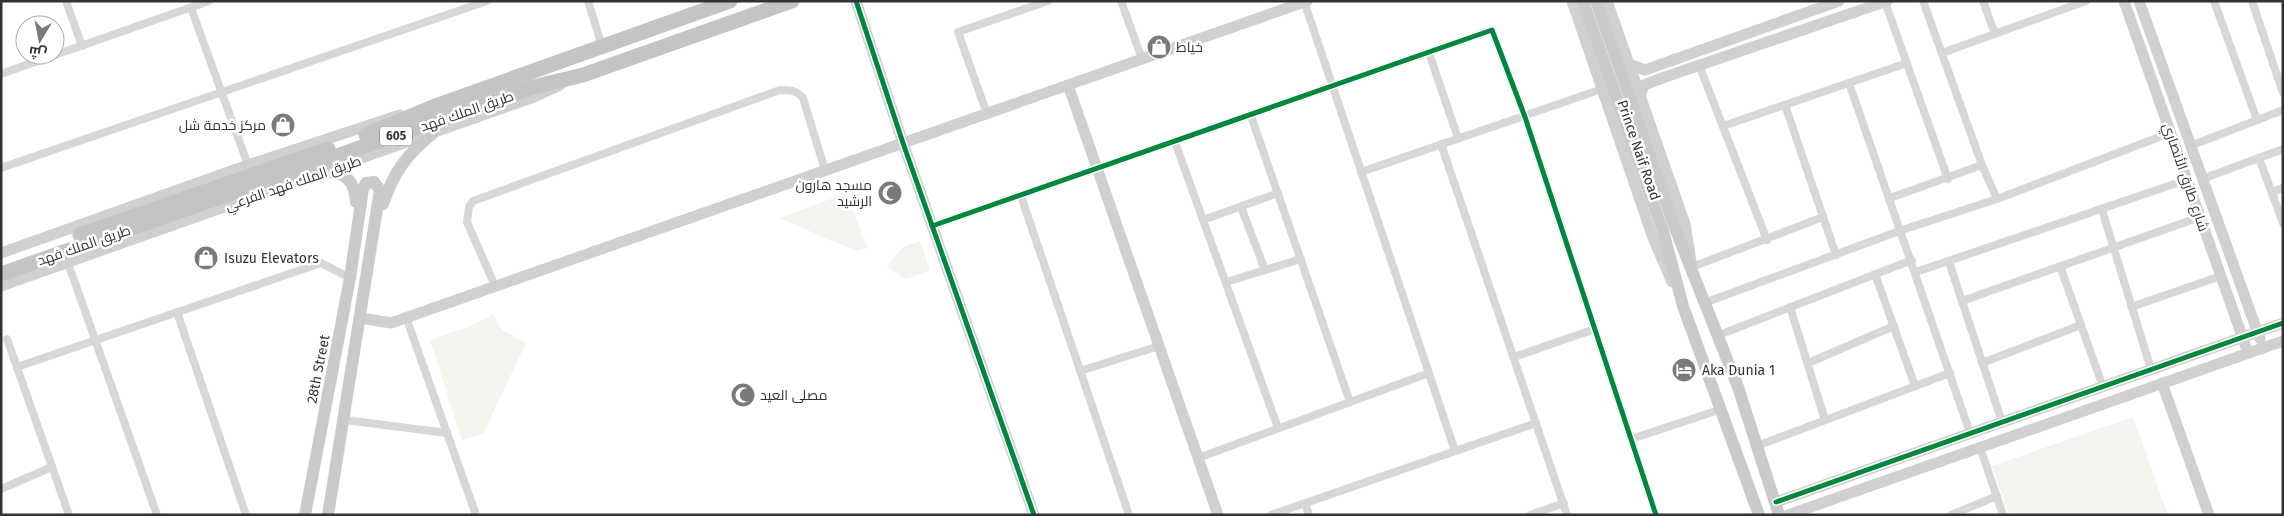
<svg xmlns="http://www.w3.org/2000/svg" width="2284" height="516" font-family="'Fira Sans',Cairo,sans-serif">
<rect width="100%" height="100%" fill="#fff"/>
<!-- green -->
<g fill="#f1f5ed">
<path d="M847 193 867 248 856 251 779 218Z"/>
<path d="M920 241 930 270 906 279 887 267 903 247Z"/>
<path d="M493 315 502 330 526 343 483 434 462 440 430 340 468 327Z"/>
<path d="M2133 417 2168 515H2009L1992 466Z"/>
</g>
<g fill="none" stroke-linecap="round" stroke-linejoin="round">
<!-- street -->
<g stroke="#d7d7d7" stroke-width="8">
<path d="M66 1 82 46"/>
<path d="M588 1 602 46"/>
<path d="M1121 1 1142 59"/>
<path d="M1304 1 1455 451"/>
<path d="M1923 1 1982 165 1997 199"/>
<path d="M1983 1 1995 34"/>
<path d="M2214 1 2257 120"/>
<path d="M2252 1 2283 93"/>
<path d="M1885 2 1948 179"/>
<path d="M191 8 248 165"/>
<path d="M1429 53 1458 138"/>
<path d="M1942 53 2086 1"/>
<path d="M55 55 209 1"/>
<path d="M1699 65 1767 240"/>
<path d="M1 74 55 55"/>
<path d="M1849 83 1970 433"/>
<path d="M1785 105 1836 255"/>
<path d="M987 114 958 32 1048 1"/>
<path d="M1251 116 1350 402"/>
<path d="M1723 126 1907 63"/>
<path d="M1175 142 1278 428"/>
<path d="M1441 144 1567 515"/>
<path d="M2190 146 2283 110"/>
<path d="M2259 158 2283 223"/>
<path d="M1 168 487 1"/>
<path d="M1361 172 1602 89"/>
<path d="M2202 179 2283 149"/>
<path d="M2272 192 2283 188"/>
<path d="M1021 196 1129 515"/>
<path d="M1890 198 1982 165"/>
<path d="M1241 207 1265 270"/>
<path d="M2102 210 2151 369"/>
<path d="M1203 220 1278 193"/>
<path d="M932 226 1492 30 1525 117 1656 515"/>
<path d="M1949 262 2002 422"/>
<path d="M68 263 157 515"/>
<path d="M2060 266 2103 387"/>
<path d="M1692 267 1823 217"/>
<path d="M1916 272 2186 180"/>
<path d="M1875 274 1915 386"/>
<path d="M1226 282 1301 259"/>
<path d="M495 286 467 222 469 207 473 201 780 90C791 90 796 90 803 98L825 170"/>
<path d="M1962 301 2200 217"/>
<path d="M1704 303 1902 230 1997 199 2170 133"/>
<path d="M1790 307 1825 420"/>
<path d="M2131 307 2221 276"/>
<path d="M177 312 246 515"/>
<path d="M406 317 476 515"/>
<path d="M1719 335 1912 260"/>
<path d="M7 339 69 515"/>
<path d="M1514 357 1595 329"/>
<path d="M1808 363 1894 326"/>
<path d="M1982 363 2081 325"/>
<path d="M17 367 321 263 350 278"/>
<path d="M1080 371 1159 346"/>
<path d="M345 420 447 433"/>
<path d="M1631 439 1722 409"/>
<path d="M1757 446 1950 373"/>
<path d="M1980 447 2003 515"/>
<path d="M1198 458 1429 373"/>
<path d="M1 489 52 467"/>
<path d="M1305 503 1309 515"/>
<path d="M1271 515 1536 423"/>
<path d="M1530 515 1564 503"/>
<path d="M1951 515 1997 496"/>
</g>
<!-- secondary -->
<g stroke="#d0d0d0" stroke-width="11">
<path d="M856 1 903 143 1034 515"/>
<path d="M1572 1 1653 238 1672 282"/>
<path d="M1607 1 1685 224 1691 261"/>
<path d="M2124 1 2248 353"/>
<path d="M2139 1 2260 339"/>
<path d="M1629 64 1645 70 1839 1"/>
<path d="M1068 85 1218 515"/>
<path d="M1640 96 1644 85 1665 77 1887 1"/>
<path d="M1 253 248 165 400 115"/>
<path d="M1 286 534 97 560 85"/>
<path d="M361 318 391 323 1307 1"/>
<path d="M2162 383 2209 515"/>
<path d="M1776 502 2283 323"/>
<path d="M1788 515 2283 341"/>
</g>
<!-- primary -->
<g stroke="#cacaca" stroke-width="12">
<path d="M1583 1 1663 231 1683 306 1759 515"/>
<path d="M1596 1 1675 228 1738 387 1779 515"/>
<path d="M323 172C345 171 355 181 356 202"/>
<path d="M383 204C394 172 406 155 433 133"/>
<path d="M305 515 350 278 363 189 366 183 374 182 380 190 328 515"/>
</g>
<!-- highway -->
<g stroke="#c4c4c4" stroke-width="15">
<path d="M366 135 438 105 730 1"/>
<path d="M80 235 328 149"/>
<path d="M1 274 533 87 583 75 792 1"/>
</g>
<defs>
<g id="cycleway">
<path d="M856 1 903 143 1034 515"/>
<path d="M932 226 1492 30 1525 117 1656 515"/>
<path d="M1776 502 2283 323"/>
</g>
</defs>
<!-- cycleway casing -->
<use href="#cycleway" stroke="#fff" stroke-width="8"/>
<!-- cycleway -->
<use href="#cycleway" stroke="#00873e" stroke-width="5"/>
</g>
<!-- icons -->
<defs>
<symbol id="shop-disc" viewBox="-11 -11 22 22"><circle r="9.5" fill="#7a7a7a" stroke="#fff"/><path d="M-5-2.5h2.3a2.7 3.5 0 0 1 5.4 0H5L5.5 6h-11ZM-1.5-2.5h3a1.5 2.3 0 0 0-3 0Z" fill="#fff"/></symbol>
<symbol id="mosque-disc" viewBox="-11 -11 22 22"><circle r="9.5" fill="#7a7a7a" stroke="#fff"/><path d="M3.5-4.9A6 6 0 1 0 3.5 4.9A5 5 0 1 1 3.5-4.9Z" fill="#fff"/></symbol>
<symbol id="hotel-disc" viewBox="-11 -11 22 22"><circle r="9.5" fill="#7a7a7a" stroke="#fff"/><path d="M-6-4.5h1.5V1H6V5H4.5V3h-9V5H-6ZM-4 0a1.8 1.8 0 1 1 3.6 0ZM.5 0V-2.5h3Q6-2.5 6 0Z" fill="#fff"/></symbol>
</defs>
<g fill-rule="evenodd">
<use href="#shop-disc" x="1145" y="33" width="28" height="28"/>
<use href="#shop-disc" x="269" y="111" width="28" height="28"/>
<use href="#mosque-disc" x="876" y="179" width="28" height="28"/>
<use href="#shop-disc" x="192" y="244" width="28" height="28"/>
<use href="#hotel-disc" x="1670" y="356" width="28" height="28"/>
<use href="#mosque-disc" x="729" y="381" width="28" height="28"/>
</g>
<g text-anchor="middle" stroke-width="5" stroke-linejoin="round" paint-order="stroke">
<!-- shield labels -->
<rect fill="#fff" stroke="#707070" stroke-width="1" x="380" y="126.5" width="32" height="19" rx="4"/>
<g font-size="12" font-weight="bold" fill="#333">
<text x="396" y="140">605</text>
</g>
<!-- poi labels -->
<g font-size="14" fill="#333" stroke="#fff" text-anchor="start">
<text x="1176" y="52">خياط</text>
<text x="266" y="130" text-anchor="end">مركز خدمة شل</text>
<text x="872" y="190" text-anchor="end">مسجد هارون<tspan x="872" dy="16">الرشيد</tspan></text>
<text x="224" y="263">Isuzu Elevators</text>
<text x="1702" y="375">Aka Dunia 1</text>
<text x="760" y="400">مصلى العيد</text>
</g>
<!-- street labels -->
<g font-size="14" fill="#333" stroke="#fff">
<text transform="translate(467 111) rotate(-19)" y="5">طريق الملك فهد</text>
<text transform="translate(1639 150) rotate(71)" y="5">Prince Naif Road</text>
<text transform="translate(2186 177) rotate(71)" y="5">شارع طارق الأنصاري</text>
<text transform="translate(293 183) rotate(-19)" y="5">طريق الملك فهد الفرعي</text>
<text transform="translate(84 245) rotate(-19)" y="5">طريق الملك فهد</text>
<text transform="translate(318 369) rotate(-79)" y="5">28th Street</text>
</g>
</g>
<!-- border -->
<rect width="2284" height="516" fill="none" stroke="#333333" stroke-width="5"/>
<!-- north arrow -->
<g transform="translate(40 40) rotate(190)"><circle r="24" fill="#ffffff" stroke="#adadad"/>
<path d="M0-4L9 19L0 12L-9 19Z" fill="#7a7a7a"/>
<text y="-8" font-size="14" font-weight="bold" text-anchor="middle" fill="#333333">ش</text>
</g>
</svg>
